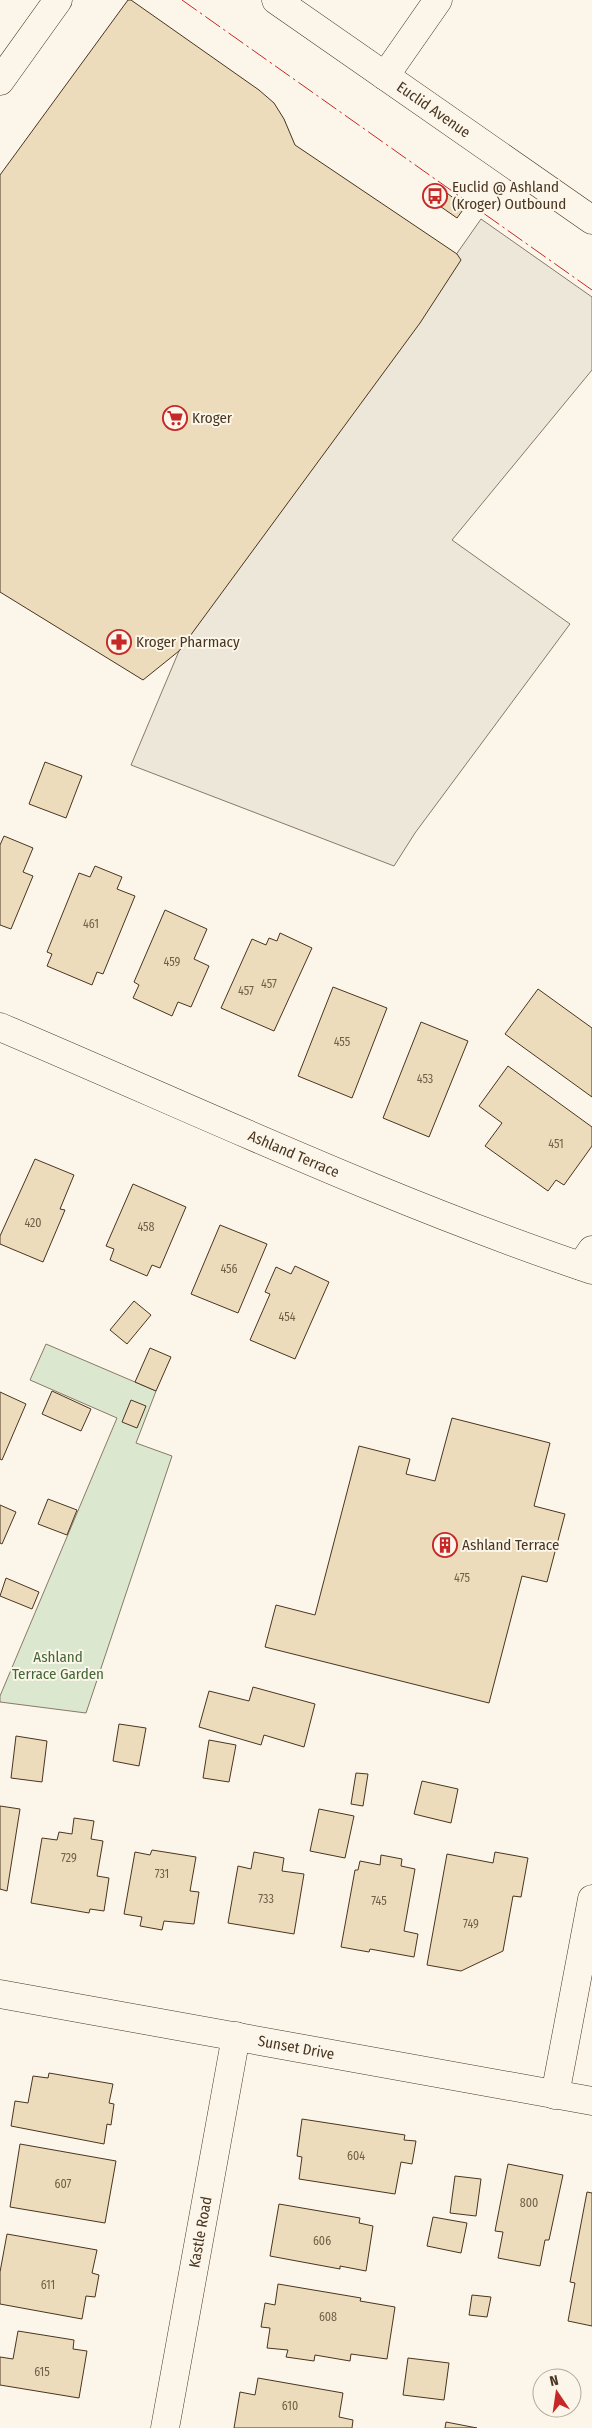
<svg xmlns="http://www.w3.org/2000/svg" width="592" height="2428" font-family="'Fira Sans Condensed',sans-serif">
<rect width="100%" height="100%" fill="#fbf6e9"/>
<!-- green -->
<path fill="#dce7d0" stroke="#887966" d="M46 1344 156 1391 136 1443 172 1456 86 1713 0 1702V1696L117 1418 30 1380Z"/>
<!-- parking -->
<path fill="#ede7d9" stroke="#887966" d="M481 219 592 297V370L452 540 570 624 415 833 394 866 131 765 179 651Z"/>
<!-- building -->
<g fill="#ecdcbc" stroke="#4a3520">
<path d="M128 0H131L259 90 274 103 284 119 295 145 457 254 461 260 420 323 179 651 143 680 0 592V175Z"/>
<path d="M443 190 465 207 457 218 434 202Z"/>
<path d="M45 762 82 776 66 818 29 804Z"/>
<path d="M4 836 33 848 23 872 33 876 11 929 0 925V845Z"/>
<path d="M95 866 122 877 117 889 135 896 103 974 97 972 92 985 47 966 52 954 47 952 79 873 90 877Z"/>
<path d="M165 910 207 929 194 959 209 966 191 1007 178 1002 172 1016 133 998 139 985 134 982Z"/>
<path d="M280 933 312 948 274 1031 221 1008 252 939 266 945 269 938 277 941Z"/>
<path d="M333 987 387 1008 352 1098 298 1076Z"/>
<path d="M538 989 592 1028V1097L505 1034Z"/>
<path d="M421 1022 468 1041 429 1137 383 1118Z"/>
<path d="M508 1066 592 1127V1146L564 1185 556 1180 548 1191 485 1146 502 1123 479 1106Z"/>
<path d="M35 1159 74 1175 60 1209 65 1210 43 1262 0 1244V1236Z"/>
<path d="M133 1184 186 1207 160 1268 152 1265 147 1276 110 1260 114 1249 106 1246Z"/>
<path d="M220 1225 267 1244 238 1313 191 1294Z"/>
<path d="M295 1266 329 1282 295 1359 250 1340 270 1294 265 1292 276 1267 291 1274Z"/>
<path d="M134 1301 151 1315 127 1344 110 1330Z"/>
<path d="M150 1348 171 1357 156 1391 135 1382Z"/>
<path d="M52 1391 91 1409 81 1431 42 1414Z"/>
<path d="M0 1392 26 1404 2 1460 0 1459Z"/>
<path d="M131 1400 146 1406 137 1428 122 1422Z"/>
<path d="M452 1418 550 1443 534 1506 565 1514 547 1582 522 1576 489 1703 265 1647 276 1605 315 1615 359 1446 410 1459 406 1474 435 1481Z"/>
<path d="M48 1499 77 1510 67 1535 38 1524Z"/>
<path d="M0 1505 16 1512 2 1544 0 1543Z"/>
<path d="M6 1578 39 1592 32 1609 0 1596Z"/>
<path d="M253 1687 315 1704 304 1747 264 1735 261 1745 199 1727 209 1691 249 1701Z"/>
<path d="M119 1724 146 1728 139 1766 113 1761Z"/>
<path d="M16 1736 47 1741 42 1782 11 1778Z"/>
<path d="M209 1740 236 1745 229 1782 203 1778Z"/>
<path d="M356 1773 368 1774 363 1806 351 1804Z"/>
<path d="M422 1781 458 1789 451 1823 414 1814Z"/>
<path d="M0 1806 20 1809 7 1891 0 1889Z"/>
<path d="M319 1809 354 1816 345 1858 310 1851Z"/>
<path d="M74 1818 94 1821 91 1839 103 1841 97 1876 109 1878 104 1911 90 1909 89 1913 31 1903 42 1838 57 1840 59 1832 72 1834Z"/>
<path d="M152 1850 196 1857 190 1891 199 1892 194 1924 164 1921 162 1930 140 1926 142 1917 124 1914 135 1852 150 1855Z"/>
<path d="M254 1852 284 1858 282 1871 304 1874 294 1934 228 1923 238 1866 251 1869Z"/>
<path d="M495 1852 528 1858 521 1897 513 1896 503 1951 461 1971 427 1965 447 1854 493 1863Z"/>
<path d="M381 1855 402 1859 401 1866 415 1869 404 1931 418 1934 414 1957 370 1949 369 1952 341 1947 355 1870H358L360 1861 380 1865Z"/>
<path d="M49 2073 113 2084 109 2103 114 2104 111 2125 107 2124 104 2144 11 2126 15 2101 28 2103 33 2076 48 2078Z"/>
<path d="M302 2119 405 2135 404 2140 416 2141 412 2164 401 2162 395 2194 299 2179 302 2157 297 2156Z"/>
<path d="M20 2144 116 2161 105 2223 10 2207Z"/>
<path d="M508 2164 563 2175 549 2240H545L540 2266 498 2258 503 2232 495 2231Z"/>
<path d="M455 2176 481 2179 476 2216 450 2213Z"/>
<path d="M587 2192 592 2193V2326L568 2321 575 2283 570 2282Z"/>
<path d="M279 2204 360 2218 359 2223 373 2226 366 2271 340 2266V2269L270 2256Z"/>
<path d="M433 2217 467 2223 461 2253 427 2246Z"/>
<path d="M7 2234 97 2250 92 2273 99 2275 95 2297 86 2296 82 2319 0 2304V2272Z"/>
<path d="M278 2284 361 2298 360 2301 395 2307 387 2359 351 2354 350 2361 315 2355 314 2361 286 2357 288 2350 267 2348 270 2328 261 2327 265 2303 275 2305Z"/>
<path d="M472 2295 491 2297 487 2317 469 2315Z"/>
<path d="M18 2331 74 2340 73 2349 87 2351 79 2398 0 2385V2357L13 2359Z"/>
<path d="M408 2358 449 2363 444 2400 403 2395Z"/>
<path d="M258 2378 343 2393 339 2417 353 2420 352 2428H234L240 2392 255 2395Z"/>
<path d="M446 2422 477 2428H445Z"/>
</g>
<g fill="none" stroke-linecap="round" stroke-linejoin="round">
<defs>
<g id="street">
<path d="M385 76 438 0"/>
<path d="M0 81 58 0"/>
<path id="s1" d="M0 1027C196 1110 390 1202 592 1270"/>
<path id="s2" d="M0 1994 592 2101"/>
<path id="s3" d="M165 2428 236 2036"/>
</g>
<g id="secondary">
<path id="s4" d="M276 0 592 220"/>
<path d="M581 1266 592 1250"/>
<path d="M555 2095 592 1899"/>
</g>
</defs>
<!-- street casing -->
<use href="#street" stroke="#4a3520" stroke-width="29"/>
<!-- secondary casing -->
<use href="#secondary" stroke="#4a3520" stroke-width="29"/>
<!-- street -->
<use href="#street" stroke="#fbf6e9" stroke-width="28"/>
<!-- secondary -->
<use href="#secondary" stroke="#fbf6e9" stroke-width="28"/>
<!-- power -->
<path stroke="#c62828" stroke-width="1" stroke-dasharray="18 4 2.5 4" stroke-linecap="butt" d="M182 0 592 290"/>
</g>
<!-- icons -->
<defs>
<symbol id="bus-ring" viewBox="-11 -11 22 22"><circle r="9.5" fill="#fbf6e9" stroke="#c62828" stroke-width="1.5"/><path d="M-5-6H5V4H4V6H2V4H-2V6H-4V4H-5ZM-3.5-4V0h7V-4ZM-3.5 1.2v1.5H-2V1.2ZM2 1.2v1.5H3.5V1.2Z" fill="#c62828"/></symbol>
<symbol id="supermarket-ring" viewBox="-11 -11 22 22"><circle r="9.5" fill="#fbf6e9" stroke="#c62828" stroke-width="1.5"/><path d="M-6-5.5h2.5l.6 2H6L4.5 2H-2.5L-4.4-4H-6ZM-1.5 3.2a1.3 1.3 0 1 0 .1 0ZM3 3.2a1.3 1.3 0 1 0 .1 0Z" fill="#c62828"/></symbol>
<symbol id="pharmacy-ring" viewBox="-11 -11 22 22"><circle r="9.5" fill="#fbf6e9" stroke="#c62828" stroke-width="1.5"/><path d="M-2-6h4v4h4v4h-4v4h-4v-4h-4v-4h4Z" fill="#c62828"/></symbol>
<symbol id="building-ring" viewBox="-11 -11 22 22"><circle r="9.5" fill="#fbf6e9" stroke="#c62828" stroke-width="1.5"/><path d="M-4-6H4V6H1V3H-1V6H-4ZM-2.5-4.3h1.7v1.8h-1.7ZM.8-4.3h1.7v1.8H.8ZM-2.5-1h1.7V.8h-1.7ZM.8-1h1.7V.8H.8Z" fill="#c62828"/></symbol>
</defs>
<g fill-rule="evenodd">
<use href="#bus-ring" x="421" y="182" width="28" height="28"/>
<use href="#supermarket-ring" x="161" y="404" width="28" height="28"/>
<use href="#pharmacy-ring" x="105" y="628" width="28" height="28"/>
<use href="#building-ring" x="431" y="1531" width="28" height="28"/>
</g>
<g text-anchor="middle" stroke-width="4" stroke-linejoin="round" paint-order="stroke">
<!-- number labels -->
<g font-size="12" fill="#725f47">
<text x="91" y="928">461</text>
<text x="172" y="966">459</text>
<text x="269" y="988">457</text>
<text x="246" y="995">457</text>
<text x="342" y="1046">455</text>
<text x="425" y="1083">453</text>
<text x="556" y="1148">451</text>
<text x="33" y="1227">420</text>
<text x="146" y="1231">458</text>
<text x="229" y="1273">456</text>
<text x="287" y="1321">454</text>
<text x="462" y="1582">475</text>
<text x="69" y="1862">729</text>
<text x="162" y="1878">731</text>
<text x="266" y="1903">733</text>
<text x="379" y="1905">745</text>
<text x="471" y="1928">749</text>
<text x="356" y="2160">604</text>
<text x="63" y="2188">607</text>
<text x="529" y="2207">800</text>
<text x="322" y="2245">606</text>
<text x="48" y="2289">611</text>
<text x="328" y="2321">608</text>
<text x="42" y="2376">615</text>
<text x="290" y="2410">610</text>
</g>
<!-- street labels -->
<g font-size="15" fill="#4a3520" stroke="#fbf6e9">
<text dy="5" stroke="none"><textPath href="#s4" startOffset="192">Euclid Avenue</textPath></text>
<text dy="5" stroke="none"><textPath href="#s1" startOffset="320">Ashland Terrace</textPath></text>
<text dy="5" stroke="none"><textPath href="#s2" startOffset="301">Sunset Drive</textPath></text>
<text dy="5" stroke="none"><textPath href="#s3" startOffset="199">Kastle Road</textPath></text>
</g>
<!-- poi labels -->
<g font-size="15" fill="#4a3520" stroke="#fbf6e9" text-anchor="start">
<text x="452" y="192">Euclid @ Ashland<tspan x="452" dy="17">(Kroger) Outbound</tspan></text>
<text x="192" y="423">Kroger</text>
<text x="136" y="647">Kroger Pharmacy</text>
<text x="462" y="1550">Ashland Terrace</text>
</g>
<!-- park labels -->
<g font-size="15" fill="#436837" stroke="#fbf6e9">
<text x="58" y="1662">Ashland<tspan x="58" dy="17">Terrace Garden</tspan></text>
</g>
</g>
<!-- north arrow -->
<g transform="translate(557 2393) rotate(347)"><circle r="24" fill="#fbf6e9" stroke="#b4a999"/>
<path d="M0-4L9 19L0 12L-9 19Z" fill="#c62828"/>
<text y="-8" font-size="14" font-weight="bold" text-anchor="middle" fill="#4a3520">N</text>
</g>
</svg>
